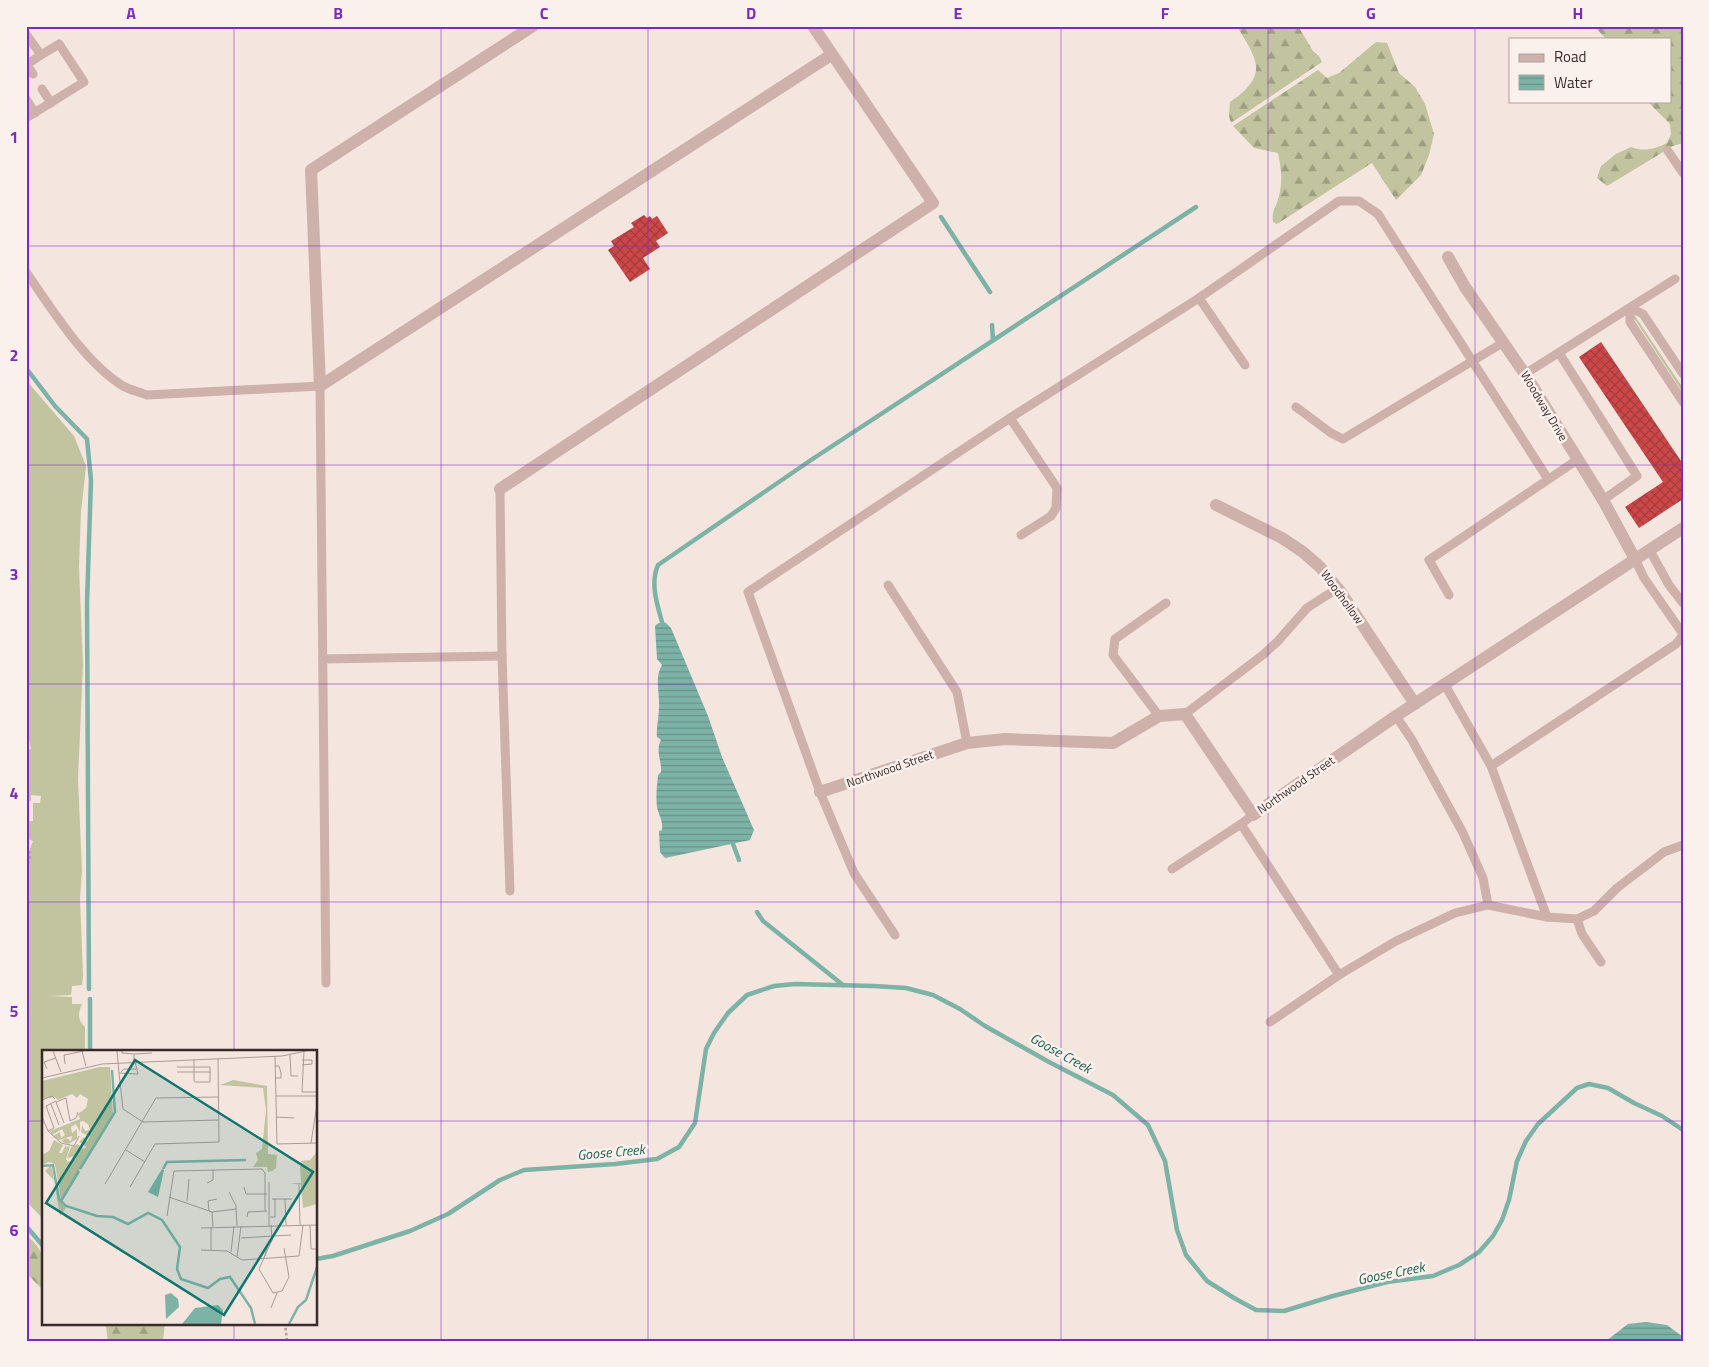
<svg xmlns="http://www.w3.org/2000/svg" width="1709" height="1367" font-family="'Titillium Web',sans-serif">
<defs>
<pattern id="forest-firs" width="22" height="20" patternUnits="userSpaceOnUse" patternTransform="scale(1.25)"><rect width="22" height="20" fill="#c1c49e"/><path d="M5 1l3.5 6h-7zM16 11l3.5 6h-7z" fill="#9e9f81"/></pattern>
<pattern id="water-rules" width="6" height="5" patternUnits="userSpaceOnUse" patternTransform="scale(1.25)"><rect width="6" height="5" fill="#7db3a7"/><path d="M0 2.5h6" fill="none" stroke="#679288"/></pattern>
<pattern id="building-cross-hatch" width="8" height="8" patternUnits="userSpaceOnUse" patternTransform="scale(1.25)"><rect width="8" height="8" fill="#cb4748"/><path d="M0 0l8 8M0 8l8-8" fill="none" stroke="#a63b3c"/></pattern>
</defs>
<rect width="100%" height="100%" fill="#f4e5df"/>
<!-- grass -->
<g fill="#c1c49e">
<path d="M1634 316H1635L1683 388V393L1634 318Z"/>
<path d="M26 380 74 436 86 466 81 512 79 566 83 665 78 779 82 871 80 898 83 976 82 985 72 986 71 995 50 996 72 997V1004H82C78 1013 77 1020 85 1027V1051H44V1220L26 1201V859L33 841 26 838 28 821H33V803H40L41 796 31 795V801H26V750L31 749 29 739H27L26 738Z"/>
</g>
<!-- forest -->
<g fill="url(#forest-firs)">
<path d="M1237 26H1298L1313 51 1319 56 1322 62 1231 123 1229 116 1230 102C1243 94 1261 78 1255 61 1252 49 1243 37 1237 26Z"/>
<path d="M1594 26H1683V143L1673 146 1607 186 1597 178 1601 166 1616 154 1631 147C1645 152 1654 149 1667 143L1671 134 1670 124 1647 101H1670V39H1606Z"/>
<path d="M1376 42 1387 43 1399 73 1415 87 1425 104 1434 134 1429 155 1421 175 1396 200 1372 163 1277 224 1273 222C1271 212 1277 205 1279 196 1283 180 1281 168 1278 153L1254 148 1233 126 1318 70 1327 78 1339 73Z"/>
<path d="M26 1235C48 1252 44 1267 44 1291L26 1273Z"/>
<path d="M100 1323H165L163 1341H108L106 1326Z"/>
</g>
<!-- water -->
<g fill="url(#water-rules)">
<path d="M662 622 666 623 671 628 708 716 722 757 754 830 750 840 665 858 660 852 659 831 662 830C663 822 660 817 658 811 655 801 657 786 658 775L661 772C662 761 655 751 661 740L657 737C656 727 659 718 659 708 660 693 654 678 662 665L657 659 655 626 657 624Z"/>
<path d="M1646 1322 1667 1325 1683 1337V1341H1606L1628 1324Z"/>
</g>
<g fill="none" stroke-linecap="round" stroke-linejoin="round">
<!-- stream -->
<g stroke="#7db3a7" stroke-width="4.5">
<path d="M941 217 990 292"/>
<path d="M992 325 993 340"/>
<path d="M26 368 55 406 87 439 91 480 87 603 89 989"/>
<path d="M662 622C657 604 650 583 658 565L811 460 1196 207"/>
<path d="M733 844 739 860"/>
<path d="M757 912 763 921 843 985"/>
<path d="M90 999V1051"/>
<path d="M26 1226 44 1247"/>
<path d="M316 1259 333 1256 410 1231 448 1214 500 1180 524 1170 615 1164 657 1159 679 1147 695 1123 706 1049 714 1033 728 1013 747 995 774 986 795 984 874 986 906 988 933 995 960 1009 985 1026 1049 1062 1113 1095 1148 1125 1165 1161 1177 1230 1186 1255 1207 1281 1234 1298 1256 1310 1284 1311 1333 1296 1387 1282 1433 1276 1459 1265 1479 1252 1493 1236 1502 1220 1509 1200 1517 1161 1526 1141 1538 1124 1577 1088 1589 1084 1608 1088 1634 1103 1662 1116 1683 1130"/>
</g>
</g>
<!-- building -->
<g fill="url(#building-cross-hatch)">
<path d="M644 215 647 218 650 216 652 219 657 216 668 233 656 241 660 247 643 258 650 269 630 282 608 250 614 246 611 241 634 227 631 223Z"/>
<path d="M1601 342 1683 464V499L1639 528 1625 507 1663 482 1579 357Z"/>
</g>
<g fill="none" stroke-linecap="round" stroke-linejoin="round">
<!-- path -->
<g stroke="#b99b94" stroke-width="2.5" stroke-dasharray="2.5 2.5" stroke-linecap="butt">
<path d="M26 868 30 857 29 851"/>
<path d="M285 1323 287 1341"/>
</g>
<!-- lane -->
<g stroke="#cdb1aa" stroke-width="9">
<path d="M26 34 41 55 59 44 84 82 26 118"/>
<path d="M26 65 41 55"/>
<path d="M27 65 33 74"/>
<path d="M42 89 51 103"/>
<path d="M26 99 35 113"/>
<path d="M1668 151 1683 173"/>
<path d="M26 272C52 309 84 362 123 386 130 390 140 392 147 395L320 386 326 983"/>
<path d="M1199 298 1245 365"/>
<path d="M1630 308V322L1683 402"/>
<path d="M1630 308 1643 314 1683 374"/>
<path d="M1559 353 1637 476 1603 500"/>
<path d="M1525 374 1675 279"/>
<path d="M1296 407 1331 433 1343 439 1504 342"/>
<path d="M1010 418 1057 488 1056 508 1051 516 1021 535"/>
<path d="M500 489 502 656 510 891"/>
<path d="M1649 549 1669 585 1683 603"/>
<path d="M1635 559 1644 578 1683 634"/>
<path d="M888 585 957 692 967 743"/>
<path d="M1449 595 1429 560 1577 460"/>
<path d="M323 659 502 656"/>
<path d="M1445 685 1491 766 1547 917"/>
<path d="M1185 714 1264 654 1278 641 1307 608 1338 588"/>
<path d="M1159 716 1113 655 1115 639 1166 603"/>
<path d="M1396 716 1412 740 1463 833 1483 878 1488 905"/>
<path d="M1491 766 1676 644 1683 635"/>
<path d="M1241 824 1339 975"/>
<path d="M1172 869 1241 824 1253 815"/>
<path d="M1577 919 1582 934 1601 962"/>
<path d="M895 935 854 873 820 792 748 592 1010 418 1199 298 1339 201H1359L1378 214 1548 479"/>
<path d="M1270 1022 1339 975 1396 941 1455 913 1488 905 1547 917 1577 919 1594 911 1617 888 1664 852 1683 845"/>
</g>
<!-- street -->
<g stroke="#cdb1aa" stroke-width="12">
<path d="M1448 257 1465 287 1525 374 1603 500 1635 559"/>
<path d="M320 386 831 55"/>
<path d="M320 386 311 170 533 26"/>
<path d="M500 489 933 203 813 26"/>
<path d="M1216 505 1282 538 1303 552 1320 567 1340 591 1415 704"/>
<path d="M820 792 967 743 1005 739 1113 743 1159 716 1185 714 1253 815 1396 716 1683 528"/>
</g>
</g>
<!-- grid -->
<path fill="none" stroke="#7b2cbf" stroke-width="1" stroke-opacity="0.55" d="M234 26V1051M441 26V1341M648 26V1341M854 26V1341M1061 26V1341M1268 26V1341M1475 26V1341M26 246H1683M26 465H1683M26 684H1683M26 902H1683M26 1121H44M316 1121H1683M234 1323V1341"/>
<g text-anchor="middle" stroke-width="5" stroke-linejoin="round" paint-order="stroke">
<!-- street labels -->
<g font-size="12" fill="#3a2b2a" stroke="#fbf1ec">
<text transform="translate(1544 406) rotate(59)" y="4">Woodway Drive</text>
<text transform="translate(1342 597) rotate(54)" y="4">Woodhollow</text>
<text transform="translate(890 769) rotate(-19)" y="4">Northwood Street</text>
<text transform="translate(1296 785) rotate(-35)" y="4">Northwood Street</text>
</g>
<!-- water labels -->
<g font-size="14" font-style="italic" fill="#1d5e52" stroke="#fbf1ec">
<text transform="translate(1061 1053) rotate(29)" y="5">Goose Creek</text>
<text transform="translate(611 1152) rotate(-5)" y="5">Goose Creek</text>
<text transform="translate(1391 1273) rotate(-11)" y="5">Goose Creek</text>
</g>
</g>
<!-- overview -->
<g transform="translate(42 1050)">
<rect width="275" height="275" fill="#f4e5df"/>
<path d="M58 17H68L71 65 19 150 13 114 7 112 0 115V105L7 101 12 90 21 95 17 103H20L23 96 28 97 24 109 26 112 34 109 33 106 25 108 29 97 36 94 41 99 45 97 37 92 42 87 45 92 48 87 39 82 40 75 43 81 48 80 46 74 41 71 38 72V82L34 74 29 77 30 83 35 79V89L26 94 19 91 24 88 29 91 30 86 17 90 11 86 18 82 19 88 23 85 20 79 10 85 8 81 38 69 36 64 44 58 46 49 38 44 35 48 30 44 16 50 13 47 0 49V31Z" fill="#c1c49e"/>
<path d="M191 30 225 36 226 104 235 105 234 118 230 121 226 122 225 117H211L216 110 214 103 220 99 224 60 221 38 178 35ZM275 102V154L261 158 259 135 248 133H259L258 116H263L258 111 268 110ZM9 115 16 148 24 158 18 166 12 130 3 121Z" fill="#c1c49e"/>
<path d="M120 119 122 120 116 147 106 142ZM129 243 136 249 137 257 124 269 123 245ZM176 255 181 260 179 274H140L153 258Z" fill="#7db3a7"/>
<path fill="none" stroke="#7db3a7" stroke-width="2.5" d="M0 116 11 115 17 149 24 156 55 166 71 167 86 174 106 163 120 170 138 197 135 219 139 229 166 238 178 229 188 227 209 258 213 274M38 119 73 62 70 20M121 119 125 112 204 110M19 151 37 121M247 274 256 257 264 250 275 217"/>
<path fill="none" stroke="#aa9b97" stroke-width="1" d="M11 1 19 22M40 1 44 16M75 1 77 23 96 24 93 12M80 1V3L92 4V12M262 1 260 42H275M92 4 110 3M248 5 249 26H256M233 6 235 94 275 93M260 10H270V14L260 15M23 14 22 5 42 1M233 16H237L239 23V28H234M135 17H168V32H153L152 31V9M5 19 2 12 14 8M79 22 82 19H94M135 22H169M77 23 81 59 101 72 176 70M0 28 60 14 240 6 264 1M234 46H275M0 50 10 46 13 49M9 54 17 75M0 67 6 81 19 93 32 96 37 86M235 67 252 68M22 73 14 52 24 48 28 71 34 68 36 62M6 81 12 78 4 56 14 51M269 93 275 54M84 100 103 112M165 133 171 130V120M63 134 114 48 176 47M257 135 258 175M88 137 113 94 177 92 176 9M202 137 204 144H225M187 142 194 156 195 176M127 147 170 162 171 177M230 149H250M243 149 244 175M145 151 147 129M167 161 166 151 175 149M170 162 194 159M125 166 132 121 220 119 223 123V161M205 167 206 162 225 161M228 167H233V149M229 175 230 190 217 219 231 243 240 241 247 227 242 198M268 175 269 199H275M169 177V200M227 177V132M159 178 275 175M199 188 249 185M159 200 185 201 200 210 257 206 261 175M189 202 192 176M195 207 199 176M222 208 227 191M229 258 235 243"/>
<path fill="#0f766e" fill-opacity="0.15" stroke="#0f766e" stroke-width="2.5" d="M93 10 271 122 182 265 4 153Z"/>
<rect width="275" height="275" fill="none" stroke="#3a2b2a" stroke-width="2.5"/>
</g>
<!-- border -->
<rect width="1709" height="1367" fill="none" stroke="#fbf1ec" stroke-width="55"/>
<!-- legend -->
<rect x="1509" y="38" width="162" height="65" fill="#fbf1ec" stroke="#aea29e"/>
<rect x="1519" y="54" width="25" height="8" fill="#cdb1aa" stroke="#aea29e"/>
<text x="1554" y="62" font-size="15" fill="#3a2b2a">Road</text>
<rect x="1519" y="75" width="25" height="15" fill="url(#water-rules)" stroke="#aea29e"/>
<text x="1554" y="88" font-size="15" fill="#3a2b2a">Water</text>
<rect x="28" y="28" width="1654" height="1312" fill="none" stroke="#7b2cbf" stroke-width="2"/>
<g font-size="16" text-anchor="middle" font-weight="bold" fill="#7b2cbf">
<text x="131" y="19">A</text>
<text x="338" y="19">B</text>
<text x="544" y="19">C</text>
<text x="751" y="19">D</text>
<text x="958" y="19">E</text>
<text x="1165" y="19">F</text>
<text x="1371" y="19">G</text>
<text x="1578" y="19">H</text>
<text x="14" y="143">1</text>
<text x="14" y="361">2</text>
<text x="14" y="580">3</text>
<text x="14" y="799">4</text>
<text x="14" y="1017">5</text>
<text x="14" y="1236">6</text>
</g>
</svg>
